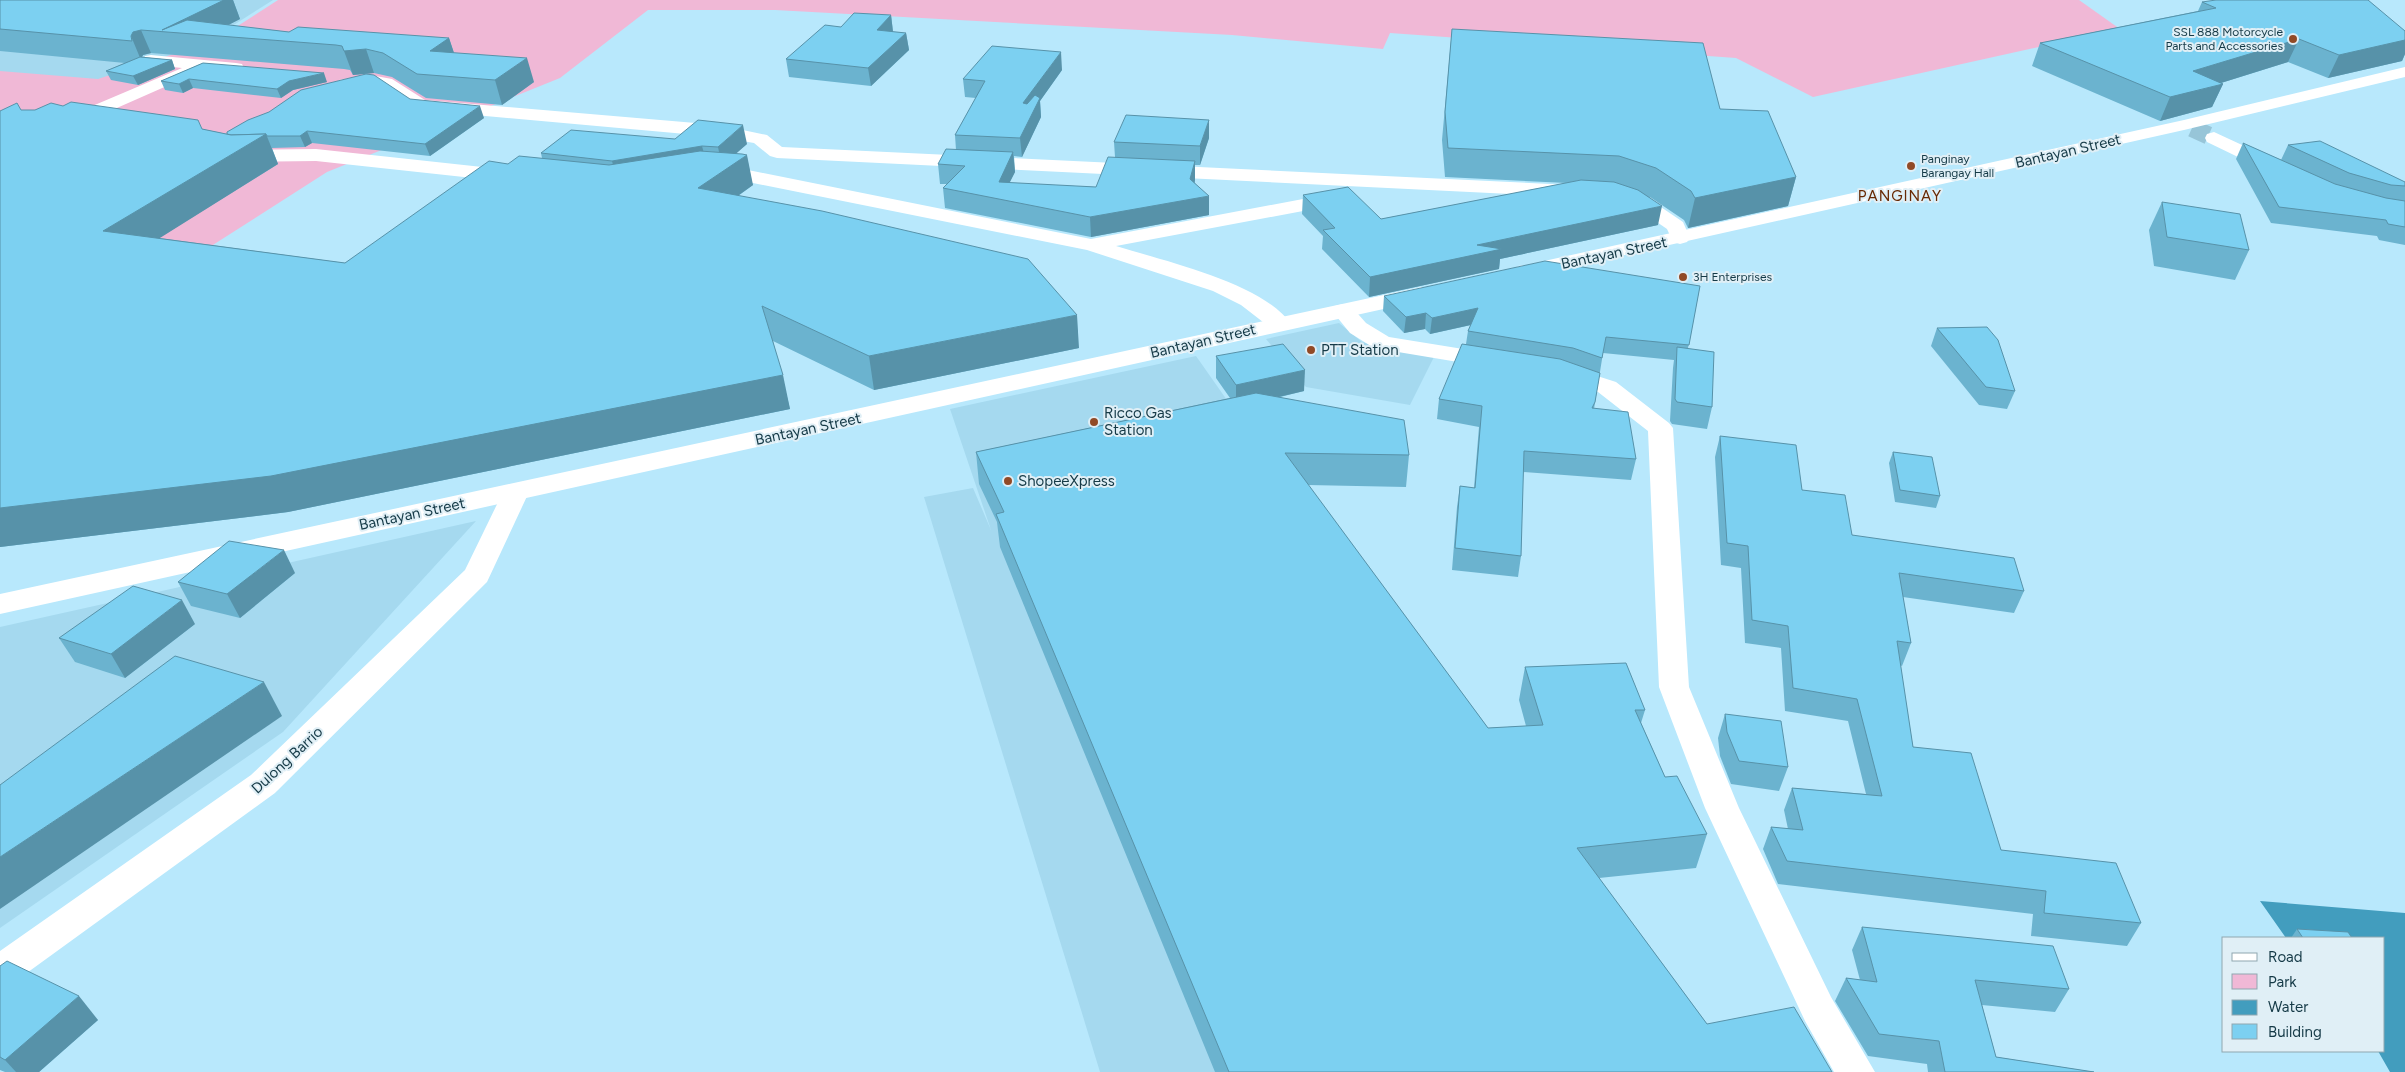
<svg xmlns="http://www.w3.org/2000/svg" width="2405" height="1072" font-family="Figtree,sans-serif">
<rect width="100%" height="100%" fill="#b8e8fc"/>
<!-- built -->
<g fill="#a5d9ef">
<path d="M0 0H273L207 42 109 82 0 72Z"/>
<path d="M1339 323 1362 342 1434 357 1410 405 1306 387 1266 339Z"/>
<path d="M1196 356 1283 480 1711 1072H1100L924 497 973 488 991 530 950 409Z"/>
<path d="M476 521 283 732 0 928V627Z"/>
</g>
<!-- green -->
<path fill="#f0b8d6" d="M278 0H2079L2120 29 1813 97 1736 58 1390 33 1383 49 1232 35 775 10H648L560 78 327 172 0 381V71L98 79 216 40Z"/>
<!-- water -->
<path fill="#429dbe" d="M2260 901 2405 913V1072H2390L2378 1051H2384V938H2286Z"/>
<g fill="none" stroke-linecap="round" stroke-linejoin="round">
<!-- minor-tunnel -->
<path stroke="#97c5d8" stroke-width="18" stroke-dasharray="18 9" stroke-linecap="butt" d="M2192 128 2214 138"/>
<!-- minor -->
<g fill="#fff" fill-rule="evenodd">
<path d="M151 55 236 63 242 64 244 68 242 72 236 73 203 70 76 126H64L61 122 64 118 182 68 145 64 143 60 145 56Z"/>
<path d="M370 75 392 79 425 100 719 125 767 135 782 147 1572 185 1579 187 1582 191 1579 195 1572 197 777 158 770 156 754 143 719 137 420 110 414 109C400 99 385 84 367 85 358 86 348 90 339 88L336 84 339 80Z"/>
<path d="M2214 132 2281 163 2284 167 2281 171 2274 173 2267 171 2207 142 2205 138 2207 134Z"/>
<path d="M316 149 510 170 517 172 520 176 517 180 510 182 316 161 239 162 232 160 230 156 232 152 239 150Z"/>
<path d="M714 168 748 170 1091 239 1340 192 1347 194 1350 198 1347 202 1340 204 1116 246C1164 261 1263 283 1291 324L1288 329 1280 331 1272 329 1241 305 1213 291 1087 250 748 182 707 178 704 174 707 170Z"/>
<path d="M1626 192 1649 199 1683 222 1690 238 1687 242 1680 244 1673 242 1667 229 1635 207 1619 202 1616 198 1619 194Z"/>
<path d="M1343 304 1351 306 1366 323 1389 337 1494 354 1502 356 1506 361 1502 366 1494 368 1374 348 1350 333 1332 311 1335 306Z"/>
<path d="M1563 365 1616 382 1669 423 1673 428 1689 687 1739 808 1831 997 1875 1072H1834L1805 1021 1705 808 1659 687 1648 431 1598 392 1555 377 1551 372 1555 367Z"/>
<path d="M516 484 525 486 529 492 487 582 275 793 13 983 0 988V951L251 775 465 570 503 492 507 486Z"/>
</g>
<!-- major -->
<g fill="#fff" fill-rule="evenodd">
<path d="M2405 67V77L2184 130 1526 277 1518 276 1515 271 1518 266 1526 265 2184 120Z"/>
<path d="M1421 287 1429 289 1432 294 1429 299 0 614V594Z"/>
</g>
</g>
<!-- wall -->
<g fill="#6bb3cf">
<path d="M0 0H233L240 19 228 25 289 32 449 38 454 53 534 82 502 105 426 98 392 77 374 73 353 75 350 70 344 69 151 53 143 55 142 57 172 60 175 69 138 85 111 80 106 71 125 63 0 51Z"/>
<path d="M2202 2 2405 31V54L2402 61 2328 78 2288 62 2221 83 2223 84 2212 107 2160 121 2032 66 2040 43 2198 11Z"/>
<path d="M891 15 893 32 906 33 909 50 871 86 789 77 786 59 841 27Z"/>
<path d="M1452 29 1720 109 1796 177 1788 206 1688 228 1684 220 1650 197 1658 225 1500 259 1499 269 1369 297 1322 249 1323 236 1302 214 1303 195 1381 219 1567 183 1445 177 1442 140Z"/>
<path d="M203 63 327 82 293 90 281 98 193 88 183 93 165 90 161 81Z"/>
<path d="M1062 70 1040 101 1041 117 1022 157 1014 156 1015 172 1009 183 1096 187 1115 157 1114 142 1209 138 1200 165H1195V183L1209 215 1091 237 945 208 943 188 947 184H940L938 164 956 150 955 135 976 98 965 97 963 79Z"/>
<path d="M410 99 484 118 430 156 312 143 305 147 272 148 278 164 159 238 345 263 508 164 542 158 541 153 675 139 747 144 736 153 753 185 738 196 1079 348 874 390 773 341 790 409 288 512 0 547V111L35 110 63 106 202 129 227 134Z"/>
<path d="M2243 143 2281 160 2288 145 2405 182V245L2379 240 2377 236 2271 223 2236 159Z"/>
<path d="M2162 202 2249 250 2235 280 2154 266 2149 230Z"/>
<path d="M1700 286 1688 348 1712 407 1707 429 1672 424 1670 421 1673 368 1674 360 1603 353 1594 409 1636 459 1631 480 1523 472 1521 556 1518 577 1452 570 1457 507 1460 486 1474 488 1479 427 1437 419 1439 399 1466 344 1468 331 1471 325 1430 334 1425 329 1404 333 1383 311 1384 296Z"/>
<path d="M1937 328 2015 391 2007 409 1979 405 1931 346Z"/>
<path d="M1216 356 1304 391 1280 397 1409 455 1406 487 1308 485 1488 728 1526 726 1519 700 1525 667 1645 710 1641 723 1665 777 1707 834 1696 868 1599 878 1707 1024 1832 1072H1215L1000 547 997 522 979 484 976 452 1230 398 1216 378Z"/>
<path d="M1720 436 1802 490 1852 535 2024 591 2014 613 1903 597 1911 643 1902 666 1900 665 1913 747 2001 850 2141 923 2127 946 2031 936 2033 914 1778 884 1763 849 1771 827 1788 829 1784 810 1792 788 1866 794 1848 721 1785 711 1781 648 1745 643 1741 568 1721 565 1715 457Z"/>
<path d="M1893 452 1940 496 1936 508 1895 502 1889 463Z"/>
<path d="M295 573 240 618 191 606 178 582Z"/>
<path d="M195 624 125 678 75 662 59 638Z"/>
<path d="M1725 714 1788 767 1779 791 1731 784 1720 756 1718 738Z"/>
<path d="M1862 927 2069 989 2055 1012 1982 1005 1996 1057 2094 1072H1928L1927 1064 1868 1056 1835 1001 1846 978 1860 980 1852 950Z"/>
<path d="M2297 929 2352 938H2291Z"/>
<path d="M0 966 98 1020 39 1072H5L0 1070Z"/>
</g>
<!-- shaded-wall -->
<g fill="#5792a9">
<path d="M198 0H233L240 19 209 35 162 31Z"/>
<path d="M891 15 893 32 877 30Z"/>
<path d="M141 30 151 53 143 55 141 59 143 65 131 36 133 32Z"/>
<path d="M906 33 909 50 871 86 868 68Z"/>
<path d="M449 38 457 62 430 51Z"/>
<path d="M2299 39 2288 62 2192 92 2223 84 2212 107 2160 121 2170 97 2193 71Z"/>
<path d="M2405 40V54L2402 61 2328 78 2339 55Z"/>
<path d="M366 49 374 73 353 75 344 51Z"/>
<path d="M1061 52 1062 70 1040 101 1041 117 1022 157 1020 138 1023 103Z"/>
<path d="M527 58 534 82 502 105 495 80Z"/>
<path d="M172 60 175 69 138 85 133 76Z"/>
<path d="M324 73 327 82 293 90 281 98 277 89 289 81Z"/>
<path d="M189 79 193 88 183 93 179 84Z"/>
<path d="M480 106 484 118 430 156 425 144Z"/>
<path d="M1209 120V138L1200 165V146Z"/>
<path d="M743 125 747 144 722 166 718 147Z"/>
<path d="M307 131 312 143 305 147 300 136Z"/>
<path d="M266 134 278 164 120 263 103 231Z"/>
<path d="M702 146 707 165 617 180 612 161Z"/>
<path d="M1013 152 1015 172 1001 200 999 182Z"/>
<path d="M747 155 753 185 705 219 698 188Z"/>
<path d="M1195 161V180L1190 198V179Z"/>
<path d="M1796 177 1788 206 1688 228 1695 198Z"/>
<path d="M1209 196V215L1091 237 1090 217Z"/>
<path d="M1662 206 1658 225 1500 259 1499 269 1369 297 1370 277 1477 245Z"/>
<path d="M1478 308 1475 324 1430 334 1432 318Z"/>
<path d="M1426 313 1425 329 1404 333 1406 317Z"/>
<path d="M1077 315 1079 348 874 390 869 356Z"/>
<path d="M1305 370 1304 391 1236 407V385Z"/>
<path d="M783 375 790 409 288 512 0 547V508Z"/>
<path d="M284 550 295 573 240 618 227 594Z"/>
<path d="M182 600 195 624 125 678 111 654Z"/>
<path d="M264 682 282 716 0 909V857Z"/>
<path d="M79 996 98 1020 39 1072H16L5 1060Z"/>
</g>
<!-- building -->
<g fill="#7cd0f1" stroke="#5792a9">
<path d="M0 0H224L162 30 187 20 289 32 298 27 449 38 430 51 527 58 495 80 417 74 383 53 366 49 344 51 342 46 336 45 141 30 133 32 131 36 132 41 0 29Z"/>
<path d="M2216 0H2368L2405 31V40L2339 55 2299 39 2193 71 2223 84 2170 97 2040 43 2216 8 2202 2Z"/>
<path d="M854 13 891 15 877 30 906 33 868 68 786 59 825 25 841 27Z"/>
<path d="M1452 29 1703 43 1720 109 1768 111 1796 177 1695 198 1691 191 1656 168 1619 156 1448 148 1445 112Z"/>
<path d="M992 46 1061 52 1023 103 1027 104 1035 95 1040 98 1020 138 955 135 985 81 963 79Z"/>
<path d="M140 57 172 60 133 76 106 71Z"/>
<path d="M203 63 324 73 289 81 277 89 189 79 179 84 161 81Z"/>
<path d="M366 74 374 75 410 99 480 106 425 144 307 131 300 136H267L266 134 231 135 227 134V132L248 120 269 112 301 90Z"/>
<path d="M71 102 198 120 202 129 231 135 266 134 103 231 345 263 489 161 508 164 519 156 609 165 700 151 742 154 747 155 698 188 822 211 1028 259 1077 315 869 356 762 306 783 375 271 476 0 508V111L17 103 21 110H35L51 103 63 106Z"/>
<path d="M1126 115 1209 120 1200 146 1114 142Z"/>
<path d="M698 120 743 125 718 147 702 146 612 161 541 153 571 130 675 139Z"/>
<path d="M2320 141 2405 182V186L2391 185 2349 173 2288 145Z"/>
<path d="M2243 143 2335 184 2386 198 2405 201V227L2388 224 2386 220 2279 207Z"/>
<path d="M946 149 1013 152 999 182 1096 187 1108 157 1195 161 1190 179 1209 196 1090 217 943 188 965 166 938 164Z"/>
<path d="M1581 180 1614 182 1638 190 1662 206 1477 245 1502 249 1370 277 1323 230 1335 228 1303 195 1348 187 1381 219Z"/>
<path d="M2162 202 2240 214 2249 250 2167 237Z"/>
<path d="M1545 261 1700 286 1689 345 1606 337 1602 358 1573 348 1468 331 1478 308 1432 318 1426 313 1406 317 1384 296Z"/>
<path d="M1987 327 1998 340 2015 391 1986 387 1937 328Z"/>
<path d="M1283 344 1305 370 1236 385 1216 356Z"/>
<path d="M1462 344 1560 359 1600 373 1595 402 1592 408 1628 412 1636 459 1524 451 1521 556 1455 548 1460 486 1475 488 1482 406 1439 399Z"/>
<path d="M1677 347 1714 352 1712 407 1677 402 1675 399Z"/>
<path d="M1256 393 1404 420 1409 455 1285 453 1488 728 1543 725 1525 667 1626 663 1645 710H1635L1665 777 1677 776 1707 834 1577 848 1707 1024 1794 1007 1832 1072H1229L996 514 1004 512 976 452Z"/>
<path d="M1720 436 1796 445 1802 490 1845 495 1852 535 2014 558 2024 591 1899 573 1911 643 1897 641 1913 747 1971 753 2001 850 2116 863 2141 923 2044 913 2046 891 1787 861 1771 827 1803 830 1792 788 1882 796 1857 699 1793 688 1788 626 1752 620 1748 546 1727 543Z"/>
<path d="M1893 452 1932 457 1940 496 1900 490Z"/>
<path d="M229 541 284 550 227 594 178 582Z"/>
<path d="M133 586 182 600 111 654 59 638Z"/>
<path d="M175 656 264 682 0 857V785Z"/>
<path d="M1725 714 1781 721 1788 767 1739 761 1727 732Z"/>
<path d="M1862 927 2053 946 2069 989 1975 980 1996 1057 2094 1072H1945L1939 1041 1879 1034 1846 978 1877 982Z"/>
<path d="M2297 929 2348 932 2352 938H2303Z"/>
<path d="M7 961 79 996 5 1060 0 1057V966Z"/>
</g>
<!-- markers -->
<g fill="#914a26" stroke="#e0eff6" stroke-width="2">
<circle cx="2293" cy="39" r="5"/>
<circle cx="1911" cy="166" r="5"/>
<circle cx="1683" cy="277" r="5"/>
<circle cx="1311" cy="350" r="5"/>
<circle cx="1094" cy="422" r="5"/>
<circle cx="1008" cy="481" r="5"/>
</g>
<g text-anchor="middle" stroke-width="4" stroke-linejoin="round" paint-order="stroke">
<!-- far-poi labels -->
<g font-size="12" fill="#153a47" stroke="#e0eff6" text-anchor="start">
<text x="2283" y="36" text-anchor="end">SSL 888 Motorcycle<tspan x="2283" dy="14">Parts and Accessories</tspan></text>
<text x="1921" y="163">Panginay<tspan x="1921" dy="14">Barangay Hall</tspan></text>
<text x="1693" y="281">3H Enterprises</text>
</g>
<!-- street labels -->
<g font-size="15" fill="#153a47" stroke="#e0eff6">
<text transform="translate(2068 151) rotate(-13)" y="5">Bantayan Street</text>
<text transform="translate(1614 253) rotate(-12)" y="5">Bantayan Street</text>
<text transform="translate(1203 341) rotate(-13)" y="5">Bantayan Street</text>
<text transform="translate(808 429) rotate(-12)" y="5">Bantayan Street</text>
<text transform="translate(412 514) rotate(-12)" y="5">Bantayan Street</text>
<text transform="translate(287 760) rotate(-43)" y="5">Dulong Barrio</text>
</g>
<!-- far-quarter labels -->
<g font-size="15" letter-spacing="1" fill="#672904" stroke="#e0eff6">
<text x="1900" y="201">PANGINAY</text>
</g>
<!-- poi labels -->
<g font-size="15" fill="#153a47" stroke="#e0eff6" text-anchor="start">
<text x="1321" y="355">PTT Station</text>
<text x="1104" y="418">Ricco Gas<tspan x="1104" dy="17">Station</tspan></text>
<text x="1018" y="486">ShopeeXpress</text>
</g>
</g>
<!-- legend -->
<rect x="2222" y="937" width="162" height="115" fill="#e0eff6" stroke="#8fa7b0"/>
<rect x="2232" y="953" width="25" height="8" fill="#ffffff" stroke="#8fa7b0"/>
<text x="2268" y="962" font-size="15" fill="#153a47">Road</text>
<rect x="2232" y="974" width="25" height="15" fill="#f0b8d6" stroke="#8fa7b0"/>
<text x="2268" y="987" font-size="15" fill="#153a47">Park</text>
<rect x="2232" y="1000" width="25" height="15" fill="#429dbe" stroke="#8fa7b0"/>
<text x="2268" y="1012" font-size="15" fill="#153a47">Water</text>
<rect x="2232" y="1024" width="25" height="15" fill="#7cd0f1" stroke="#8fa7b0"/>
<text x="2268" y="1037" font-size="15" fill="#153a47">Building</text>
</svg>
